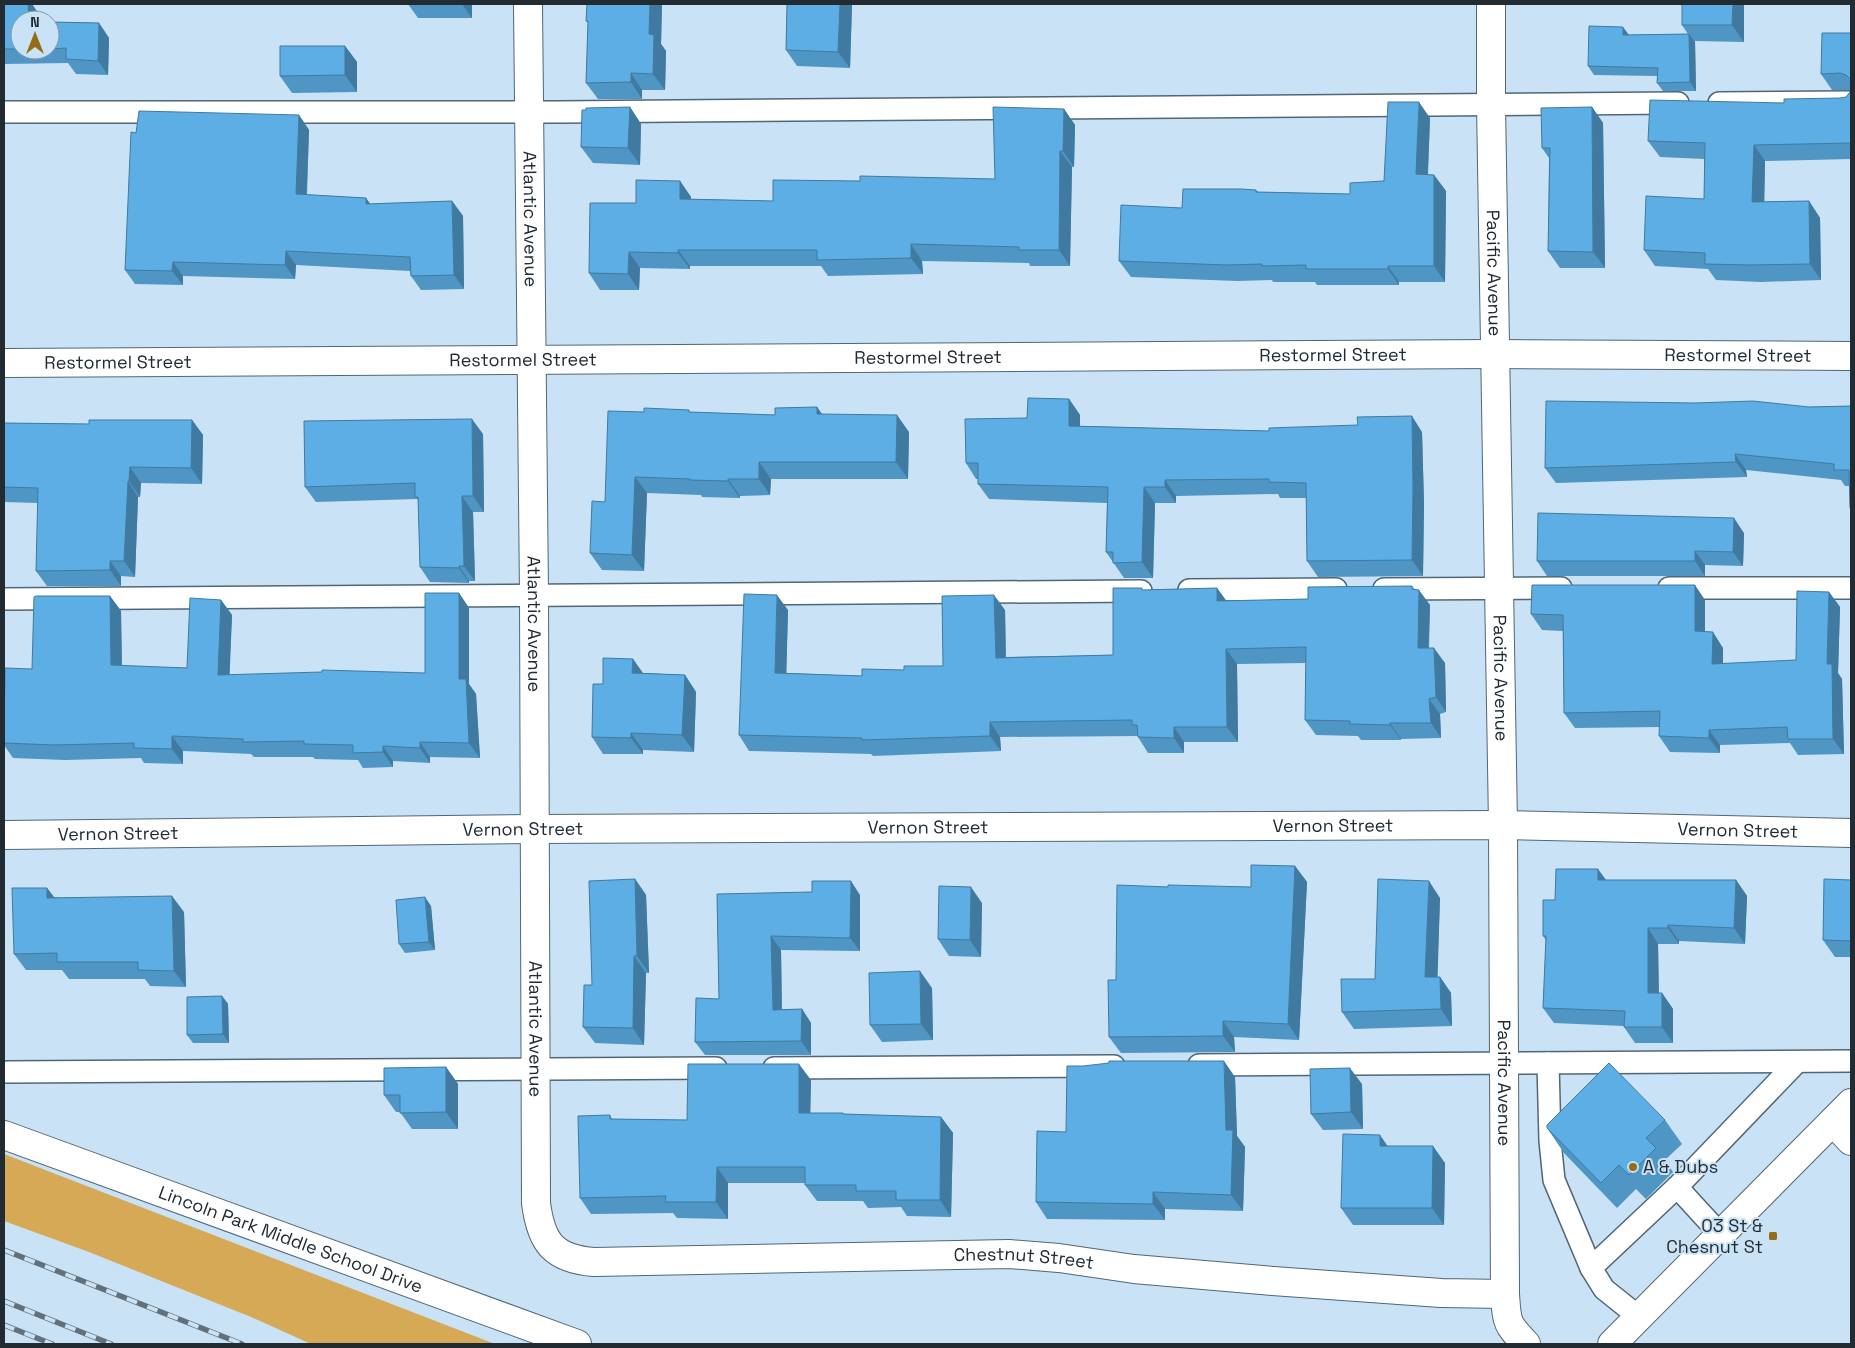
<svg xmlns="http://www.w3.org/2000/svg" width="1855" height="1348" font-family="'Space Grotesk',sans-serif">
<rect width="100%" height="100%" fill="#c9e2f5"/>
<!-- forest -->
<path fill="#d6a957" d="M4 1154 495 1344H311L251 1317 89 1252 4 1221Z"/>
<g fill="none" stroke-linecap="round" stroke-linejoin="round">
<defs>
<g id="lane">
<path d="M1719 103 1851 102"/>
<path d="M4 112H560L1678 103"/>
<path d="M1669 588H1851"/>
<path d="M1384 589 1561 588"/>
<path d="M1189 590 1336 589"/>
<path d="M4 599 1141 591"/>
<path d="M1548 1063 1550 1141 1554 1180 1591 1268"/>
<path d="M1199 1065 1851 1061"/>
<path d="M774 1068 1114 1066"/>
<path d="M7 1072 716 1068"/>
<path d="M1677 1187 1797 1062"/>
<path d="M1639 1317 1604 1289 1591 1268 1677 1187 1721 1235"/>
</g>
<g id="street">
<path id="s1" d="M528 4 534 596 536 1203C541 1242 553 1259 594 1262L1009 1254 1059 1258 1134 1269 1273 1281 1441 1293 1505 1294"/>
<path id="s2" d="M1491 4V104L1503 825 1505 1294C1507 1323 1506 1323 1526 1344"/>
<path id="s3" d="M4 363 1495 354 1851 356"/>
<path id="s4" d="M4 835 534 829 1503 825 1851 833"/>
<path id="s5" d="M4 1135 577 1344"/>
</g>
<g id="secondary">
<path d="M1833 1122 1851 1141"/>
<path d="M1612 1344 1851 1103"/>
</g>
</defs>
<!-- lane casing -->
<use href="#lane" stroke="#516777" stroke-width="24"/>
<!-- street casing -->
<use href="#street" stroke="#516777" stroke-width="30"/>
<!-- secondary casing -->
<use href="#secondary" stroke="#516777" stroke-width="30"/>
<!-- lane -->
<use href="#lane" stroke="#fff" stroke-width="21"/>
<!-- street -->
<use href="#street" stroke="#fff" stroke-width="28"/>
<!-- secondary -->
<use href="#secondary" stroke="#fff" stroke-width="28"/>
<defs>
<g id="rail">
<path d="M4 1250 242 1344"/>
<path d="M4 1301 111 1344"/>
<path d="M4 1325 52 1344"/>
</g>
</defs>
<!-- rail casing -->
<use href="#rail" stroke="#61707b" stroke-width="5.5"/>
<!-- rail -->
<use href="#rail" stroke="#c9e2f5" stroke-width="4" stroke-dasharray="11" stroke-linecap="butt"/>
</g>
<!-- wall -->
<g fill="#4f96c5">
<path d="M4 4H32L38 13 39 20H20V50H50V22L99 23 109 38 108 75 76 74 68 63 4 64Z"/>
<path d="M408 4H472V18H418Z"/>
<path d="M587 4H662L661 44 666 51 665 90H642V99H598L586 83 588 23 586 21Z"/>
<path d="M787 4H852L850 68 797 66 786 50Z"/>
<path d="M1744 4V42L1695 41 1696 91H1663L1657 83V76L1594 75 1588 66 1629 35 1688 34 1682 25Z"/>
<path d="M1851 33V159L1765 161 1764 202 1809 201 1820 218 1821 280 1761 282 1716 280 1708 269 1655 266 1644 250 1704 199V159L1660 157 1648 141 1784 103 1840 98 1846 97 1850 92 1851 90H1832L1821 74Z"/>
<path d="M345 46 357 62V92L292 93 280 76Z"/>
<path d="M630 107 641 124 640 165 593 163 581 147Z"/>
<path d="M1592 107 1603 123 1605 268H1560L1548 251 1549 158 1542 148Z"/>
<path d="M1064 109 1075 125 1074 167H1072L1070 266H1030L1029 263 922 261 923 274 828 276 821 266H690V269L640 268 639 290H600L589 273 636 203 680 181 691 197V199L773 201 860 181 995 179Z"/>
<path d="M299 115 309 130 307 195 366 198 370 204 452 201 463 216 464 289 421 290 411 276 410 271 296 265 295 279 183 276V285L135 284 125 270 136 133Z"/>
<path d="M1430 118 1428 175H1434L1446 191 1445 282H1399V285H1317L1315 282H1273L1272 280 1237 281 1131 277 1119 261 1182 208 1256 190 1258 192 1350 194 1384 181Z"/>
<path d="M1069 399 1080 415V426L1269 431 1422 432 1424 504 1423 576 1318 577 1307 561 1306 498H1280L1278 494 1176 496V503H1155L1153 578H1124L1106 552 1107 503 989 499 978 484V479H976L966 463 1027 418Z"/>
<path d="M1851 406V511L1850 508 1849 486H1845L1841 480 1746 470 1747 477 1556 483 1545 468 1809 407Z"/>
<path d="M817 407 822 414 909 432 908 479H771L770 495 740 496V498L702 497 701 495 647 493 644 571 602 570 590 553 605 502 644 412H690L775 415Z"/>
<path d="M192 420 203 435 202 484 141 483 140 497H138L135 577 121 576V586H47L36 571 38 503 4 502V423L89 424Z"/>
<path d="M483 434 484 512H473L475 581H469V583L430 582 420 567 418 500 417 499 316 502 305 487Z"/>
<path d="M1744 533 1743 566 1705 565V576H1547L1537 561Z"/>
<path d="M1217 588 1226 601 1308 599 1414 589 1430 605 1429 648 1445 663 1446 712 1440 714 1441 738 1401 739V740H1361L1358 736 1316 735 1305 720 1306 663 1237 664 1238 742H1184V753H1148L1138 737V736L1000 737 1001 751 873 756 871 754 749 751 739 735 788 610 786 673 862 676 943 666 1005 610 1006 657 1113 655 1143 590Z"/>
<path d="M1829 592 1840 607 1838 673 1842 679 1844 754 1798 755 1790 743 1720 745V753L1670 752 1659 736 1660 727 1575 728 1564 713 1563 631 1542 630 1531 614 1705 600V632L1723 648V664L1796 660Z"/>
<path d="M459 593 469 608V684L476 694 480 758 430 757V763L393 761V767L363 768 358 760 315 759 313 757H254L251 754 183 751V764L144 763 141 758 65 760 13 758 4 745V743L32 669 110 596 121 611 122 666 187 668 221 600 232 615 229 675 425 673Z"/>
<path d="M633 659 643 673 685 675 696 692 694 752 643 750V754H603L592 737 603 684Z"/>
<path d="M1295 866 1307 882 1299 1040 1234 1037 1235 1052 1121 1053 1109 1037 1116 980 1168 887H1251Z"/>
<path d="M635 879 646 895 649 973H646L644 1045 595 1043 583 1027 592 985Z"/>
<path d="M1606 880H1736L1747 896 1745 944 1679 941V944H1658L1659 993H1662L1673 1009V1043H1635L1624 1027V1026L1554 1023 1543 1008 1546 940 1543 936 1555 900Z"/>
<path d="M1851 880V957H1835L1823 940Z"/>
<path d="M47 888 54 897 184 912 186 987 150 986 145 979H69L62 970H26L14 954Z"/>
<path d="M717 894 860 895V951L781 950 782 1009H802L811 1023V1055H705L695 1042 719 999Z"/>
<path d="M1440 898 1437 977H1440L1451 993 1452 1026 1354 1029 1342 1012 1375 979Z"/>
<path d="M982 903 981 957 949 956 938 939Z"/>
<path d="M431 906 435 950 405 953 399 944Z"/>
<path d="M932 988 933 1040 882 1042 870 1025Z"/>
<path d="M222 996 228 1004 229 1043H193L187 1035Z"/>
<path d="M446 1067 458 1084V1129H412L400 1112H396L384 1095Z"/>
<path d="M1235 1077 1237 1136 1245 1147 1243 1211 1165 1209V1220L1047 1219 1036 1202 1066 1132Z"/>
<path d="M811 1080 810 1113H843L844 1114 941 1117 953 1133 951 1217 907 1216 901 1207 868 1208 863 1201H817L805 1185V1183H728V1219L677 1218 673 1213 591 1214 580 1198 610 1115 612 1119 687 1120Z"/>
<path d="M1362 1084 1363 1129 1323 1130 1311 1114Z"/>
<path d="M1665 1120 1682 1144 1665 1160 1673 1172 1646 1199 1636 1189 1617 1208 1564 1153 1547 1128Z"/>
<path d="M1387 1146 1445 1163 1444 1225H1353L1341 1208Z"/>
</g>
<!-- shaded-wall -->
<g fill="#407aa0">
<path d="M28 4H32L38 13 39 20H29Z"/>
<path d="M462 4H472V18Z"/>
<path d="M650 4H662L661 44 666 51 665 90 653 74 649 34Z"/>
<path d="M840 4H852L850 68 838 52Z"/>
<path d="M1733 4H1744V42L1732 25Z"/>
<path d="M99 23 109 38 108 75 98 61Z"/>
<path d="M1623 27 1629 35H1623Z"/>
<path d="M1689 34 1695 42 1696 91 1690 82Z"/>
<path d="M345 46 357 62V92L345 75Z"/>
<path d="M631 73 642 90V99L631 82Z"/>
<path d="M1419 102 1430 118 1427 191 1416 174Z"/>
<path d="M630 107 641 124 640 165 628 148Z"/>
<path d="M1592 107 1603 123 1605 268 1593 252Z"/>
<path d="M1064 109 1075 125 1074 167 1063 151Z"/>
<path d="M299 115 309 130 306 209 296 194Z"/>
<path d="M1754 145 1765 161 1764 218 1752 202Z"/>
<path d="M1060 151 1072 167 1070 266 1059 250Z"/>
<path d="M1434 175 1446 191 1445 282 1434 266Z"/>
<path d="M680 181 691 197V215L680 199Z"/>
<path d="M366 198 376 212 366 204Z"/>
<path d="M452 201 463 216 464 289 454 275Z"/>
<path d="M1809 201 1820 218 1821 280 1810 264Z"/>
<path d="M911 244 922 261 923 274 911 258Z"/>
<path d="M678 250 690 266V269L678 253Z"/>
<path d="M286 251 296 265 295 279 285 265Z"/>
<path d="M629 252 640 268 639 290 628 274Z"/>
<path d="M173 262 183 276V285L172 271Z"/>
<path d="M1388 266 1399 282V285L1388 269Z"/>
<path d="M1069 399 1080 415V442L1069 426Z"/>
<path d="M817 407 828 423 817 414Z"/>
<path d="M897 415 909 432 908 479 896 462Z"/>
<path d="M1412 416 1422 432 1424 504 1423 576 1412 560Z"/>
<path d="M472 419 483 434 484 512 473 496Z"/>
<path d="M192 420 203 435 202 484 191 468Z"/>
<path d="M1735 454 1746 470 1747 477 1736 462Z"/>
<path d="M759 462 771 479 770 495 759 479Z"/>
<path d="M130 467 141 483 140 497 129 481Z"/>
<path d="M635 477 647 493 644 571 632 555Z"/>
<path d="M728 479 740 496V498L728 481Z"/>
<path d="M1165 480 1176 496V503L1165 487Z"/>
<path d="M128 481 138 497 135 577 124 561Z"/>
<path d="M1144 487 1155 503 1153 578 1142 562Z"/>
<path d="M462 496 473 512 475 581 464 566Z"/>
<path d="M1734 518 1744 533 1743 566 1733 552Z"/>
<path d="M1695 551 1705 565V576L1695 561Z"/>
<path d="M110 561 121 576V586L110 570Z"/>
<path d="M459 566 469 581V583L459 568Z"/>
<path d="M1695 585 1705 600V647L1695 631Z"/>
<path d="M1412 586 1419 596V590L1430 605 1428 663 1418 648Z"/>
<path d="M1217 588 1228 603 1217 601Z"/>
<path d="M1829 592 1840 607 1838 673 1842 679 1844 754 1833 739 1827 664Z"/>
<path d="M459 593 469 608V684L476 694 480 758 469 743 459 679Z"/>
<path d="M777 595 788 610 786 688 775 673Z"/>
<path d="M994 595 1005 610 1006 673 996 658Z"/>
<path d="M110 596 121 611 122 680 111 665Z"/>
<path d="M221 600 232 615 229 690 218 675Z"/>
<path d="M1713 632 1723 648V680L1712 664Z"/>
<path d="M1434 648 1445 663 1446 712 1436 697Z"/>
<path d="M1226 649 1237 664 1238 742 1227 727Z"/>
<path d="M633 659 644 675 632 673Z"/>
<path d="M685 675 696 692 694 752 682 735Z"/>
<path d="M1429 699 1440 714 1441 738 1431 723Z"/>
<path d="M990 722 1000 737 1001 751 990 736Z"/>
<path d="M1390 723 1401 739V740L1390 725Z"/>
<path d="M1174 727 1184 742V753L1174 738Z"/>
<path d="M1709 730 1720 745V753L1709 738Z"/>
<path d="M631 733 643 750V754L631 738Z"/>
<path d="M172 736 183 751V764L172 749Z"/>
<path d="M420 742 430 757V763L420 748Z"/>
<path d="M383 746 393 761V767L383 752Z"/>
<path d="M1295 866 1307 882 1299 1040 1288 1024Z"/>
<path d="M1598 869 1609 884 1598 880Z"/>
<path d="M635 879 646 895 649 973 637 956Z"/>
<path d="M1736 880 1747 896 1745 944 1734 928Z"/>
<path d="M851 881 860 895V951L850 938Z"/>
<path d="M1429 881 1440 898 1437 994 1425 977Z"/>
<path d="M971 887 982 903 981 957 970 940Z"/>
<path d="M47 888 59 904 47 898Z"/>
<path d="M172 896 184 912 186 987 174 971Z"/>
<path d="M425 897 431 906 435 950 429 942Z"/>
<path d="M1668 925 1679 941V944L1668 928Z"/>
<path d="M1648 928 1658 944 1659 1009 1648 993Z"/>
<path d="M771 936 781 950 782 1023 773 1010Z"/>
<path d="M634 956 646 973 644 1045 633 1028Z"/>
<path d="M920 971 932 988 933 1040 921 1024Z"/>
<path d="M1440 977 1451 993 1452 1026 1441 1009Z"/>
<path d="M1662 993 1673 1009V1043L1662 1027Z"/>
<path d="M222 996 228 1004 229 1043 223 1034Z"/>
<path d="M802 1009 811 1023V1055L801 1041Z"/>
<path d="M1223 1021 1234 1037 1235 1052 1223 1036Z"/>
<path d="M1224 1061 1235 1077 1237 1136 1245 1147 1243 1211 1231 1195 1226 1130Z"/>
<path d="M799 1064 811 1080 810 1129 799 1113Z"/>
<path d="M446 1067 458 1084V1129L446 1112Z"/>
<path d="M1350 1068 1362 1084 1363 1129 1351 1112Z"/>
<path d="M941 1117 953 1133 951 1217 940 1200Z"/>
<path d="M1380 1135 1391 1151 1380 1146Z"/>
<path d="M1433 1146 1445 1163 1444 1225 1432 1208Z"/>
<path d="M717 1167 728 1183V1219L716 1202Z"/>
<path d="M1153 1192 1165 1209V1220L1153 1204Z"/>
</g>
<!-- building -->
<g fill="#5caee5" stroke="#407aa0">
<path d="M4 4H28L29 20H20V49H4Z"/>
<path d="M587 4H650L649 34 654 35 653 74 631 73V82L586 83 588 21H586Z"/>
<path d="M787 4H840L838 52 786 50Z"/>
<path d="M1682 4H1733L1732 25H1682Z"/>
<path d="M50 22 99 23 98 61 66 59V48L50 49Z"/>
<path d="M1589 26 1623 27V35L1689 34 1690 82 1657 83 1658 68 1588 66Z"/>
<path d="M1822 33H1851V83V80L1846 75 1840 73 1821 74Z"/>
<path d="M280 46H345V75L280 76Z"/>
<path d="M1851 89V143L1754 145 1752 202 1809 201 1810 264 1749 265 1705 264V253L1644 250 1646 196 1704 199 1705 143 1648 141 1650 100 1784 103V99L1840 98 1846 97 1850 92Z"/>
<path d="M1388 102H1419L1416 174 1434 175V266H1388V269H1306V265L1262 266V264L1226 265 1119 261 1121 205 1182 208 1183 189H1241L1256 190V192L1350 194V183L1384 181Z"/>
<path d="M630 107 628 148 581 147 582 110H586V108Z"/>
<path d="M993 107 1064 109 1063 151H1060L1059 250H1019V247L911 244V258L817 260V250H678V253L629 252 628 274 589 273 590 203H636V180L680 181V199L773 201V180L860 181V176L995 179Z"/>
<path d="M1592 107 1593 252 1548 251 1550 148H1542L1541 108Z"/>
<path d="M139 111 299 115 296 194 366 198V204L452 201 454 275 411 276 410 257 286 251 285 265 173 262 172 271 125 270 131 132 136 133Z"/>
<path d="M1028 398 1069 399V426L1269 431V428L1358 425 1357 417 1412 416 1413 488 1412 560 1307 561 1306 483 1269 482V479L1165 480V487H1144L1142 562 1113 563V552H1106L1108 487 978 484V463H966L965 419 1027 418Z"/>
<path d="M1546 401 1695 403 1753 401 1809 407 1851 406V508H1850L1849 470H1834V464L1735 454 1736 462 1545 468Z"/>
<path d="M817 407V414L897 415 896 462H759V479H728V481L690 480V479L635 477 632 555 590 553 592 501 605 502 608 411 644 412V408L689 410V412L775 415V408Z"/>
<path d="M472 419 473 496H462L464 566H459V568L420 567 418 497H415V483L305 487 304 421Z"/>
<path d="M89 420H192L191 468 130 467 129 481H128L124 561H110V570L36 571 38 488 4 487V423L89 424Z"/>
<path d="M1538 513 1734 518 1733 552 1695 551V561H1537Z"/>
<path d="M1532 585H1695V631L1713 632 1712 664 1796 660 1797 591 1829 592 1827 664H1832L1833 739H1788L1787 727 1709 730V738L1659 736 1660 711 1564 713 1563 615 1531 614Z"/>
<path d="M1412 586V589L1419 590 1418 648H1434L1436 697 1429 699 1431 723H1390V725L1350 724V721L1305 720 1306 647 1226 649 1227 727H1174V738L1138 737 1137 725H1132V720L990 722V736L862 740V738L739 735 744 594 777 595 775 673 862 676V669L904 670V666H943L942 596 994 595 996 658 1113 655V588H1142V590L1217 588V601L1308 599V587Z"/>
<path d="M425 593H459V679H466L469 743 420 742V748L383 746V752L353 753V745L304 744V741L243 742V739L172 736V749L134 748V743L54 745 4 743 5 668 32 669 34 597 36 596H110L111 665 187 668 190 598 221 600 218 675 322 672V670L425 673Z"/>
<path d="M603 658 633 659 632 673 685 675 682 735 631 733V738L592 737 593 684H603Z"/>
<path d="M1251 865 1295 866 1288 1024 1223 1021V1036L1109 1037 1108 980H1116L1117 885 1168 887V885L1251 887Z"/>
<path d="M1556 869H1598V880H1736L1734 928 1668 925V928H1648V993H1662V1027H1624L1625 1011 1543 1008 1546 936H1543V900H1555Z"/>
<path d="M635 879 637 956H634L633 1028 583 1027 584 985H592L589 881Z"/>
<path d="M1378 879 1429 881 1425 977H1440L1441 1009 1342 1012 1341 979H1375Z"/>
<path d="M1824 879 1851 880V941L1823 940Z"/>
<path d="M812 881H851L850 938 771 936 773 1010 802 1009 801 1041 695 1042 696 998 719 999 717 894 812 892Z"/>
<path d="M939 886 971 887 970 940 938 939Z"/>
<path d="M12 888H47V898L172 896 174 971 138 970V962H57V953L14 954Z"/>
<path d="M425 897 429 942 399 944 396 900Z"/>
<path d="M920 971 921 1024 870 1025 869 973Z"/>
<path d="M222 996 223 1034 187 1035V997Z"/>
<path d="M1109 1061H1224L1226 1130H1233L1231 1195 1153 1192V1204L1036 1202 1037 1131 1066 1132 1067 1066H1083L1109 1063Z"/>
<path d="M1609 1063 1665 1120 1646 1138 1656 1148 1629 1175 1619 1165 1601 1183 1547 1128V1125Z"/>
<path d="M688 1064H799V1113H843V1114L941 1117 940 1200H896V1191H856V1185H805V1167H717L716 1202H665L666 1196 580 1198 578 1116 610 1115V1119L687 1120Z"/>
<path d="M446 1067V1112L400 1113V1095H384V1068Z"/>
<path d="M1350 1068 1351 1112 1311 1114 1310 1069Z"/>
<path d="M1343 1134 1380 1135V1146H1433L1432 1208H1341Z"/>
</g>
<!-- markers -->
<g fill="#956d18" stroke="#c9e2f5" stroke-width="2">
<circle cx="1633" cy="1167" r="5"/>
<rect x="1768" y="1231" width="10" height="10" rx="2.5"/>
</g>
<g text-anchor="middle" stroke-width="4" stroke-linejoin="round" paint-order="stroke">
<!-- street labels -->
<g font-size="18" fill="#222b32" stroke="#c9e2f5">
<text dy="6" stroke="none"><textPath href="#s1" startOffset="215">Atlantic Avenue</textPath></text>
<text dy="6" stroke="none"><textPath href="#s2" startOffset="269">Pacific Avenue</textPath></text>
<text dy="6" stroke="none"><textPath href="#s3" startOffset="1329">Restormel Street</textPath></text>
<text dy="6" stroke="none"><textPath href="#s3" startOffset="1734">Restormel Street</textPath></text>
<text dy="6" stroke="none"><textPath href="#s3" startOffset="924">Restormel Street</textPath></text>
<text dy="6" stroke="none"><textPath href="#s3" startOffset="519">Restormel Street</textPath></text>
<text dy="6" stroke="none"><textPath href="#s3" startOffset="114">Restormel Street</textPath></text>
<text dy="6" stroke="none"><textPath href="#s1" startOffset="620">Atlantic Avenue</textPath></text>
<text dy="6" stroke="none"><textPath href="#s2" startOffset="674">Pacific Avenue</textPath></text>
<text dy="6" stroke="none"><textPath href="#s4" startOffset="1329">Vernon Street</textPath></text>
<text dy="6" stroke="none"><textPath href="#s4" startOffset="924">Vernon Street</textPath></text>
<text dy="6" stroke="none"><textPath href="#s4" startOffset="519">Vernon Street</textPath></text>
<text dy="6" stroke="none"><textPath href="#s4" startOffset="1734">Vernon Street</textPath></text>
<text dy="6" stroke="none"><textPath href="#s4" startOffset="114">Vernon Street</textPath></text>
<text dy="6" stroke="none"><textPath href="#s1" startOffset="1025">Atlantic Avenue</textPath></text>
<text dy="6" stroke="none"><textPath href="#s2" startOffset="1079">Pacific Avenue</textPath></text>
<text dy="6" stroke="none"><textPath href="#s5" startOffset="305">Lincoln Park Middle School Drive</textPath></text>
<text dy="6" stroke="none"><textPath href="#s1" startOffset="1722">Chestnut Street</textPath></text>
</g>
<!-- poi labels -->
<g font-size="18" fill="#222b32" stroke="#c9e2f5" text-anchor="start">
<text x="1643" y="1173">A &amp; Dubs</text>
<text x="1763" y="1232" text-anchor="end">03 St &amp;<tspan x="1763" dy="21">Chesnut St</tspan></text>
</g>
</g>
<!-- border -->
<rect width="1855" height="1348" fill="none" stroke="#222b32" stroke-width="10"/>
<!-- north arrow -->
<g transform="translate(35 35)"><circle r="24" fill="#c9e2f5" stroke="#8699a7"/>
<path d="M0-4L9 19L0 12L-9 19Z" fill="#956d18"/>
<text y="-8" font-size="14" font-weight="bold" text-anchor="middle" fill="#222b32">N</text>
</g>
</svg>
